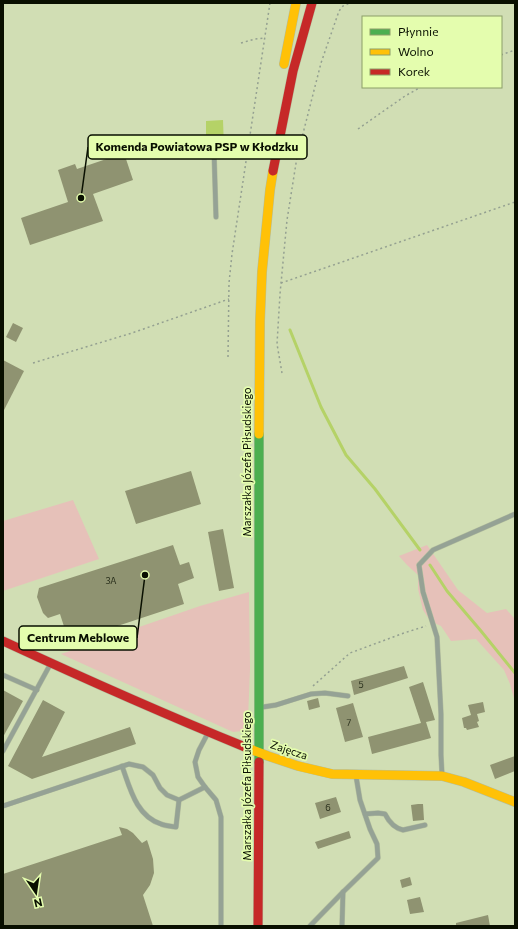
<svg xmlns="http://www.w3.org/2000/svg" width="518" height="929" font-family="Commissioner,sans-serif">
<rect width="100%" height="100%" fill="#d1deb4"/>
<!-- green -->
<g fill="#e6c1b9">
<path d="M73 500 99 559 3 591V521Z"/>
<path d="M427 545 458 590 487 613 506 609 515 619V702L510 684 504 670 476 639 451 641 441 626 430 621 423 610 418 589V575L407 565 399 556Z"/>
<path d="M249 592 250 669 248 720 243 731 233 732 61 654 200 606Z"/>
</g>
<!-- water -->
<path fill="#b5d267" d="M223 120 224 148 206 149V121Z"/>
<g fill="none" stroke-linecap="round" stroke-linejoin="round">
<!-- stream -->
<g stroke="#b5d267" stroke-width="3">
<path d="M290 330 321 407 346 455 375 489 420 550"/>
<path d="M430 565 447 591 481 631 515 673"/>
</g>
</g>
<!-- building -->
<g fill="#8f9371">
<path d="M124 153 133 180 93 194 103 221 30 245 21 218 68 202 58 170 75 164 77 169Z"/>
<path d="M13 323 23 328 16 342 6 337Z"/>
<path d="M3 360 24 371 3 412Z"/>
<path d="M191 471 201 504 136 524 125 491Z"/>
<path d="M223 529 234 588 219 591 208 532Z"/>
<path d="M173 545 180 565 189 562 194 578 178 584 184 604 69 642 60 614 48 618 43 613 37 597 39 588Z"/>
<path d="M404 666 408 678 354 695 351 681Z"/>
<path d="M423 682 435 720 426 722 431 738 372 754 368 737 421 723 409 687Z"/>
<path d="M3 690 23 701 3 737Z"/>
<path d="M318 698 320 707 309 710 307 701Z"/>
<path d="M43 700 65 712 42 757 130 727 136 744 32 779 8 766Z"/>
<path d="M483 702 485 712 477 714 479 721 477 722 479 727 467 730 466 728H464L462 718 471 715 468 705Z"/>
<path d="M353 703 363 737 345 742 336 708Z"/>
<path d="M515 756V771L495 779 490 765Z"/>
<path d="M336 797 341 812 320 819 315 803Z"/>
<path d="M418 804H423L424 820 413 821 411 805Z"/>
<path d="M119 827 127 829 133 833 142 843 147 840 149 846 153 859 154 873 150 885 143 895 153 926H3V874L122 835Z"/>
<path d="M349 831 351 838 318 849 315 842Z"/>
<path d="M410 877 412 885 402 888 400 880Z"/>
<path d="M420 897 424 912 410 914 407 900Z"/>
<path d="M488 915 490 926H456V923Z"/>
</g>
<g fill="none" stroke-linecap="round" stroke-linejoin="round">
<defs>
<g id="lane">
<path d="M214 151 216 217"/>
<path d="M3 675 37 690"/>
<path d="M263 707 276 705 311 694 325 693 348 696"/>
<path d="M208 733 199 750 195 762 198 777 205 787 216 800 221 817V926"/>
<path d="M3 751 51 663"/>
<path d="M122 766C130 788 136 816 161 824 165 826 171 826 176 827L179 800"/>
<path d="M442 774 441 755V714L437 637 423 592 419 565 433 550 515 514"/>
<path d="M3 806 129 764 143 767 153 775 160 788 167 795 179 800 205 787"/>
<path d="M365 814 378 813 385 814C389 822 394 828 403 830L425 825"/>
<path d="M310 926 343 892"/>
<path d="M342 926 343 892 378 858 377 844 370 829 360 800 356 776"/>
</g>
<path id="fast" d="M259 762V434"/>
<g id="slow">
<path d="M284 64 296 3"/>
<path d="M259 434 260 321 262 272 270 190 273 171"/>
<path d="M245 747 268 756 298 766 332 774 442 776 464 782 515 802"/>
</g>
<g id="jam">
<path d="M273 171 293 71 312 3"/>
<path d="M3 641C83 678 164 714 245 747"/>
<path d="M258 926 259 762"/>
</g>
</defs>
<!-- lane casing -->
<use href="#lane" stroke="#b3be9e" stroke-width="5.5"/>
<!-- fast casing -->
<use href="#fast" stroke="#b3be9e" stroke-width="10"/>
<!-- slow casing -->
<use href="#slow" stroke="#b3be9e" stroke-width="10"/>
<!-- jam casing -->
<use href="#jam" stroke="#b3be9e" stroke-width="10"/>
<!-- path -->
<g stroke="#94a091" stroke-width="1.5" stroke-dasharray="2 3" stroke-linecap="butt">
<path d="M241 43 255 39 265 38"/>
<path d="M501 55 515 50"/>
<path d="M358 129 405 96 421 87"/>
<path d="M281 283 342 262 515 202"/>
<path d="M228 357 229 283 232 254 270 3"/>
<path d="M33 363 132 333 229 299"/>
<path d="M282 373 277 344 280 294 287 220 297 157 321 63 339 11 343 6 350 3"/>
<path d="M313 686 350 653 404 633 426 626"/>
</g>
<!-- lane -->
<use href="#lane" stroke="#95a295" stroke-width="4.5"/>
<!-- fast -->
<use href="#fast" stroke="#4caf50" stroke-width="9"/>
<!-- slow -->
<use href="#slow" stroke="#ffc107" stroke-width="9"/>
<!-- jam -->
<use href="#jam" stroke="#c62828" stroke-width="9"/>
</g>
<g text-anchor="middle" stroke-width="3.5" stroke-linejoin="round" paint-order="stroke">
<!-- number labels -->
<g font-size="9" fill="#2a301c">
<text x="111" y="584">3A</text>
<text x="361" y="688">5</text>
<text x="349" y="726">7</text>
<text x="328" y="811">6</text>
</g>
<!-- street labels -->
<g font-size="11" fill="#090f00" stroke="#e4fdae">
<text transform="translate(247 462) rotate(-90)" y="4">Marszałka Józefa Piłsudskiego</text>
<text transform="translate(289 750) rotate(18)" y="4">Zajęcza</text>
<text transform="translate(247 786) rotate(-90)" y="4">Marszałka Józefa Piłsudskiego</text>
</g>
</g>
<!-- callouts -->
<path fill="none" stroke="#090f00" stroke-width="1.5" d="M81 198L88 147M145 575L137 638"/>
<g fill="#090f00" stroke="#e4fdae" stroke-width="1.5">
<circle cx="81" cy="198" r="4"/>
<circle cx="145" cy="575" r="4"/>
</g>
<g fill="#e4fdae" stroke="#090f00" stroke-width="1.5">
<rect x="88" y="135" width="219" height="24" rx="4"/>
<rect x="19" y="626" width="118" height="24" rx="4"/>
</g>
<g font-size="12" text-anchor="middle" font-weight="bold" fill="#090f00">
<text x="197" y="151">Komenda Powiatowa PSP w Kłodzku</text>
<text x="78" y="642">Centrum Meblowe</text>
</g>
<!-- border -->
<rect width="518" height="929" fill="none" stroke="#090f00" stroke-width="8"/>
<!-- legend -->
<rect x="362" y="16" width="140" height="72" fill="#e4fdae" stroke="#8c9e68"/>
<rect x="370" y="29" width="20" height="6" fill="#4caf50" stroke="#8c9e68"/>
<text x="398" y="36" font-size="12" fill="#090f00">Płynnie</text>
<rect x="370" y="49" width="20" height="6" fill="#ffc107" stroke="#8c9e68"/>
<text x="398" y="56" font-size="12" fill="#090f00">Wolno</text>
<rect x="370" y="69" width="20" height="6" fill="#c62828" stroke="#8c9e68"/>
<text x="398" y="76" font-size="12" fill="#090f00">Korek</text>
<!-- north arrow -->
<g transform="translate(36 893) rotate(167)" stroke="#e4fdae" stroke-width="3" paint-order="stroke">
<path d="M0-3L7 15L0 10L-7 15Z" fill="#090f00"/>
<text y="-6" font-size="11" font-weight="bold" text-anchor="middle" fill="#090f00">N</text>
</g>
</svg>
